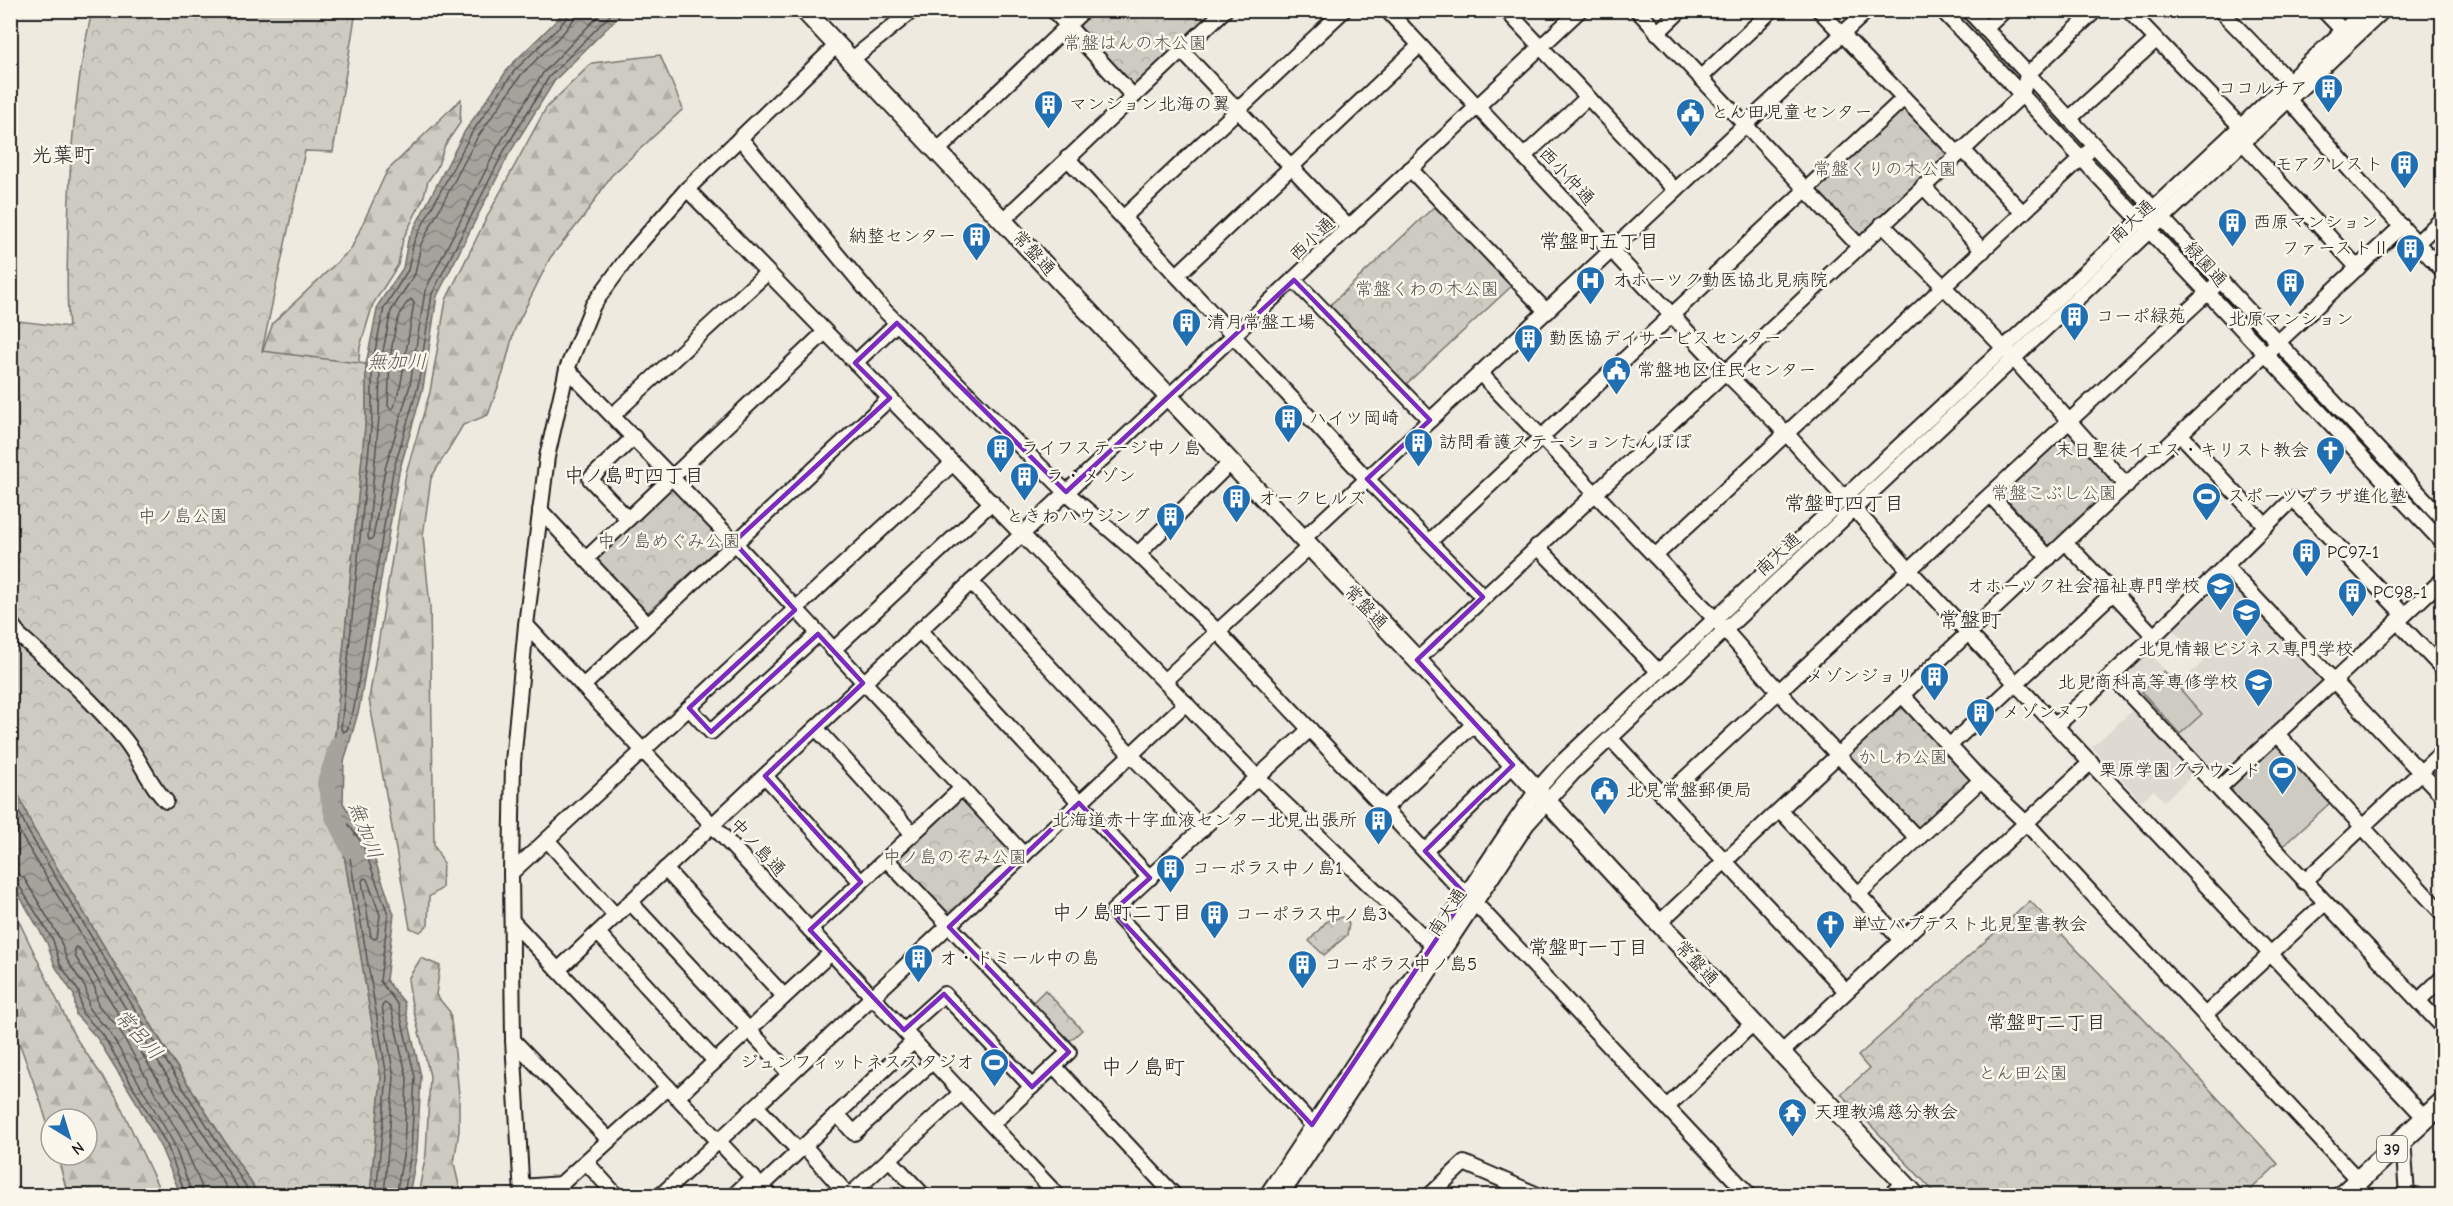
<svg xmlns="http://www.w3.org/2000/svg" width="2453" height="1206" font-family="'Comic Neue','Klee One',sans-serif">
<defs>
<pattern id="forest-firs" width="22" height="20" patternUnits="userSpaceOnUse" patternTransform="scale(1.5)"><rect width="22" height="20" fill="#ceccc2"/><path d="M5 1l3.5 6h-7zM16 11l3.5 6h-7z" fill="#b0afa6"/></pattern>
<pattern id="park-crowns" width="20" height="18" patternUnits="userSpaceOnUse" patternTransform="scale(1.5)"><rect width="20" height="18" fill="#ceccc2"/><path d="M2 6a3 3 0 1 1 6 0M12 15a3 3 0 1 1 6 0" fill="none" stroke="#b0afa6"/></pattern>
<pattern id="water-waves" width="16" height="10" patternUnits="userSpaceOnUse" patternTransform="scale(1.5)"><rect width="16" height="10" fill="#a6a39d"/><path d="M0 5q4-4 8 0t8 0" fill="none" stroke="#86847f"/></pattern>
</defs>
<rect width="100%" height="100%" fill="#eeeadf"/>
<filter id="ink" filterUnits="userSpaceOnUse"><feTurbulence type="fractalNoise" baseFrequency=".0167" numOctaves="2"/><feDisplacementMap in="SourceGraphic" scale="12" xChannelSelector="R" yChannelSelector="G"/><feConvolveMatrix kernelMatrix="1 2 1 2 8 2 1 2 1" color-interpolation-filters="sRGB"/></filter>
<g filter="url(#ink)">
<!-- built -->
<g fill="#dedad1">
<path d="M2226 580H2231L2323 676 2325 682 2223 778H2218L2126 678V673L2149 653 2178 684 2203 662 2173 630Z"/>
<path d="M2136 707 2196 772 2164 801 2154 790 2141 801 2092 747Z"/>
</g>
<!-- green -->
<g fill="#ceccc2" stroke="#75746f" stroke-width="1.5">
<path d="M2164 671 2202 714 2180 734 2142 692Z"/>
<path d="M2277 745H2281L2332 801 2283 846 2232 791V785Z"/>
</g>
<!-- forest -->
<g fill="url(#forest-firs)" stroke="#75746f" stroke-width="1.5">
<path d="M660 55 683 109 611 176 585 215 550 258 514 331 503 373 488 415 463 425 431 478 423 536 430 607 434 845 443 862 442 888 429 897 428 925 420 932 410 928 369 699 406 473 430 392 446 300 490 211 546 108 592 63Z"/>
<path d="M461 99 460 123 445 145 437 168 428 181 423 199 403 239 398 265 373 304 360 347 358 372 260 358 273 323 351 249 387 171Z"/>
<path d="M11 905 75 1037 116 1096 162 1195H68L57 1155H87V1119H51V1136L41 1103 20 1045 11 1026Z"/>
<path d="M421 958 440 966 436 995 450 1012 455 1053 459 1095V1131L454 1163 461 1195H418L426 1154 430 1076 411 1000 408 979Z"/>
</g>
<!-- park -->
<g fill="url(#park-crowns)" stroke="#75746f" stroke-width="1.5">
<path d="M92 11H356L333 152 305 151 262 351 366 364V416L331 776 381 1078 370 1195H259L172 1059 33 828 11 777 10 320 69 327C66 296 67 266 68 235 69 159 75 84 92 11Z"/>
<path d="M1090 11H1219L1133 90 1074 25Z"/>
<path d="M1903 107 1949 155 1860 237 1816 189Z"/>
<path d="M1438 203 1515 283 1403 387 1328 307Z"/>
<path d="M2069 430 2117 484 2050 547 2001 493Z"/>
<path d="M669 488H674L721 538V545L649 611 643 612 596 562 595 557Z"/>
<path d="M1906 704 1976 780 1922 832 1848 755Z"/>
<path d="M959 799H967L1014 851 1012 859 952 913 944 914 897 863 898 855Z"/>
<path d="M2030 901 2181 1058 2278 1164 2245 1195H1937L1841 1094 1869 1069 1858 1056Z"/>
<path d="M1342 917 1349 923 1347 935 1324 955 1309 941 1327 921Z"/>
<path d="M1045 990 1082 1030 1071 1040H1064L1031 1004Z"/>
</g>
<!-- water -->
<g fill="url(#water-waves)" stroke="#6f6d69" stroke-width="1.5">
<path d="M564 11H624L555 80 509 154 437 296 423 388 399 472 359 709 344 762 343 803 368 841 394 914 386 980 404 1002 421 1076 417 1152 409 1195H370L381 1078 331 776 366 416V364L378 305 403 268 408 240 465 131 510 66 554 23Z"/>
<path d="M11 777 33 828 169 1055 259 1195H181L161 1148 134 1098 97 1038 76 1015 74 995 55 966 47 943 11 881Z"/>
</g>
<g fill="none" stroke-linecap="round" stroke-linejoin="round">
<!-- shore -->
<g stroke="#535250" stroke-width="1.5">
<path d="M569 10 568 16 559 27 515 70 471 134 414 241 408 270 384 308 372 365V417L341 729 343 732 347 730 354 708 393 471 418 386 432 294 504 151 549 77 615 10"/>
<path d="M576 10 574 19 564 32 521 75 477 138 421 244 415 274 391 311 380 366 379 417 368 537 369 540 373 538 385 469 410 385 425 291 497 148 543 73 604 10"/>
<path d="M411 299 414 303 401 383 394 407 391 409 388 406C389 380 389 316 411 299Z"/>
<path d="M10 792 28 831 164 1058 252 1196"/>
<path d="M10 810 21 835 158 1062 243 1196"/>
<path d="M10 873 18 874 24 878 59 937 67 960 86 989 89 1009 109 1031 173 1142 193 1196"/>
<path d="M364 878 367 879 380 915 377 937 374 939 371 937 362 881Z"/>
<path d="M10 881 18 884 53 940 60 964 79 992 82 1013 103 1035 167 1145 186 1196"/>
<path d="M202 1196 201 1185 181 1138 117 1026 98 1005 95 988 75 956V947L79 948 150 1067 232 1196"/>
<path d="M376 1196 387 1077 345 828 348 824 362 843 388 914 380 981 398 1005 415 1077 411 1151 404 1196"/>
<path d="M384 1196 394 1077 382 1006 385 1003 391 1008 407 1078 404 1150 396 1196"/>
</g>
<!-- river -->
<path stroke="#a6a39d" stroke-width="18" d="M338 745 326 784 334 817 350 849"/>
<defs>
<g id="minor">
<path d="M1053 10 1133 96"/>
<path d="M1387 10 1725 372 1786 433 1909 570 2426 1119"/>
<path d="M1506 10 1675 190"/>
<path d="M1637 10 1859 246"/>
<path d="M1819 10 1958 154"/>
<path d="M1942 10 2442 542"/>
<path d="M1968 10 2442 518"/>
<path d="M2128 10 2241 127"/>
<path d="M2220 10 2289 81"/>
<path d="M2323 10 2349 37"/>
<path d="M1985 29 2005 10"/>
<path d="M1657 33 1681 10"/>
<path d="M1182 51 1349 228"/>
<path d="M850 61 913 10"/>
<path d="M1700 78 1772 10"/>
<path d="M2289 100 2364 186 2442 270"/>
<path d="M2069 119 2156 40"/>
<path d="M740 138 880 306 1066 492 1138 554 1218 632 1466 895"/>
<path d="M2243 143 2358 268"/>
<path d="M1962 149 2023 213"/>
<path d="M937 151 1084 10"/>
<path d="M1523 157 1588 97"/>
<path d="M1067 158 1367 479 1483 597"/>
<path d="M1410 169 1547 312"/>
<path d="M1923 186 1983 251"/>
<path d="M687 189 1257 777 1432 945"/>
<path d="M1123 218 1344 10"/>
<path d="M1003 220 1225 10"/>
<path d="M1882 224 2004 348 2127 486"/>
<path d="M2417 243 2442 219"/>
<path d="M1177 275 1419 46"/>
<path d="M1294 280 1430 420"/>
<path d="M855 363 897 323"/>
<path d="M567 369 734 542 1024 855"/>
<path d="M1480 373 1715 619 1797 712 1918 839"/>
<path d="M613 415 767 273"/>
<path d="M2181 435 2266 526"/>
<path d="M1990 495 2049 558"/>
<path d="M540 510 647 624"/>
<path d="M628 519 590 479 634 437"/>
<path d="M1302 540 1868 10"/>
<path d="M1429 542 1904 98"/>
<path d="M2066 543 2154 636"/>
<path d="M1537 546 1659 672"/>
<path d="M1138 554 1230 463"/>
<path d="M1655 556 2088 152"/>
<path d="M586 559 825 332"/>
<path d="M2225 566 2442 795"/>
<path d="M971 582 1131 755 1203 829"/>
<path d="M2397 621 2442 668"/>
<path d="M10 622 20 636C56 668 95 702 125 740 141 760 148 783 166 801"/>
<path d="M526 625 1058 1196"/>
<path d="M919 630 1150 878"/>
<path d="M833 650 992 502"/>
<path d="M1417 660 2022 95 2027 75 2096 10"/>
<path d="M2111 675 2442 1026"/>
<path d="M1164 681 1309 547"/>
<path d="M583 686 890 398"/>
<path d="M1902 695 1981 780 2027 824 2358 1180"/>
<path d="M689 708 711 732 818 634"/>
<path d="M2056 726 2154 636 2293 499 2404 615"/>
<path d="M816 728 913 834"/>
<path d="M1310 729 1113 911 1318 1131"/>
<path d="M2277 734 2442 913"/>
<path d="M1610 738 1846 991"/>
<path d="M1949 746 2113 593"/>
<path d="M765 776 861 882"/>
<path d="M2219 788 2442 580"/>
<path d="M1665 797 2220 281"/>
<path d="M1385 808 1475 723"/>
<path d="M1780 810 1901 940"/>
<path d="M547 840 616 916"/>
<path d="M1425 851 1513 765"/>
<path d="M886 859 1069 1052 992 1124"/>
<path d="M665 869 784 996"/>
<path d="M511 873 953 463"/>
<path d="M2304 882 2442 752"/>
<path d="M1857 895 1981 780"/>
<path d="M630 902 790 1074"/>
<path d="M1475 903 1750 1196"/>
<path d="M513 922 770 1196"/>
<path d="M1659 923 2402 226"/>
<path d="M810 930 962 788"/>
<path d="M598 933 715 1061"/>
<path d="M558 970 1580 10"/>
<path d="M2419 1000 2442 978"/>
<path d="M2205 1015 2325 903"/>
<path d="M904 1030 944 994 1032 1087"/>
<path d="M513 1040 609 1140"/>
<path d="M1781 1053 2091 762"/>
<path d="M1054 1066 1175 1196"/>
<path d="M677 1097 831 953"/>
<path d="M756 1106 799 1151"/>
<path d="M1667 1107 1753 1023"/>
<path d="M837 1114 854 1133 933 1061"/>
<path d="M2403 1139 2407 1196"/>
<path d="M804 1146 849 1196 962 1092"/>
<path d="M889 1159 924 1196"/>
<path d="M586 1162 617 1196"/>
<path d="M762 1186 914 1041"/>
<path d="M522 1187 561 1184 668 1087"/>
<path d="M522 1196 513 1040 511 873 513 762 526 625 547 457 567 369 593 305 631 253 687 189 836 46"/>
<path d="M660 1196 1186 703"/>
<path d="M733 1196 753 1177"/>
<path d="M1266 1196 1507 833 1537 790 1561 763 2365 10"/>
<path d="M1281 1196 1527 824 1572 774 2384 10"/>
<path d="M1429 1196 1464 1163 1540 1196"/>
<path d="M1889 1196 1904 1182"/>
</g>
<path id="major" d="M804 10 1417 660 1659 923 1916 1196"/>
<path id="highway" d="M2342 1196 2442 1103"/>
</defs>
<!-- minor casing -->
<use href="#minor" stroke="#1c1c1c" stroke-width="18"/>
<!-- major casing -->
<use href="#major" stroke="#1c1c1c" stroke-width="22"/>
<!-- highway casing -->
<use href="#highway" stroke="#1c1c1c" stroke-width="24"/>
<!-- minor -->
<use href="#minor" stroke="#fbf7ec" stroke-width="14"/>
<!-- major -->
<use href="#major" stroke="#fbf7ec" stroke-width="18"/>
<!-- highway -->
<use href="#highway" stroke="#fbf7ec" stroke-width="20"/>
</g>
</g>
<!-- marked area -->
<path fill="none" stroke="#7b2cbf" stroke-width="4.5" stroke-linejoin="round" d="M1294 280 1430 420 1367 479 1483 597 1417 660 1513 765 1425 851 1466 895 1312 1125 1113 911 1150 878 1079 803 949 927 1069 1052 1032 1087 944 994 904 1030 810 930 861 882 765 776 863 683 818 634 711 732 689 708 795 610 734 542 890 398 855 363 897 323 1066 492Z"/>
<!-- icons -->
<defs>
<symbol id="building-pin" viewBox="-11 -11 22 30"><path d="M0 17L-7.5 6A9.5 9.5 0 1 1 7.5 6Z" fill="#1f6fb2" stroke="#fbf7ec"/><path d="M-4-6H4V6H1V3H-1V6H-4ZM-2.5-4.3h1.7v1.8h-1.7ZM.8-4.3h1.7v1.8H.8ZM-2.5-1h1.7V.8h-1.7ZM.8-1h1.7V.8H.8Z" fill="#fff"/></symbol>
<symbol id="civic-pin" viewBox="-11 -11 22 30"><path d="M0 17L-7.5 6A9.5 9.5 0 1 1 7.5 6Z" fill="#1f6fb2" stroke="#fbf7ec"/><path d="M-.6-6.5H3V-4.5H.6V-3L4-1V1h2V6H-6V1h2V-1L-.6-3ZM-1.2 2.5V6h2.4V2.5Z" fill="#fff"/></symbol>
<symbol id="hospital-pin" viewBox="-11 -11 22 30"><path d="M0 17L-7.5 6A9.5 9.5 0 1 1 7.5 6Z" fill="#1f6fb2" stroke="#fbf7ec"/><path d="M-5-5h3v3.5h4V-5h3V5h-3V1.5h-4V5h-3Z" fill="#fff"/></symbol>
<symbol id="church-pin" viewBox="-11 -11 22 30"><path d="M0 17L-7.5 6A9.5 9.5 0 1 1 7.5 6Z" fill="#1f6fb2" stroke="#fbf7ec"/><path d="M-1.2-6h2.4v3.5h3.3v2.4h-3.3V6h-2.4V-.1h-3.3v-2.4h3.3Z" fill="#fff"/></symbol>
<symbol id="stadium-pin" viewBox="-11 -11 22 30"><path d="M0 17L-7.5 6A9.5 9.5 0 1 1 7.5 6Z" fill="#1f6fb2" stroke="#fbf7ec"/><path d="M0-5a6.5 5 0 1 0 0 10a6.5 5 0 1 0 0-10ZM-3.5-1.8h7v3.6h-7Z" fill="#fff"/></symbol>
<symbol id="university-pin" viewBox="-11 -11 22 30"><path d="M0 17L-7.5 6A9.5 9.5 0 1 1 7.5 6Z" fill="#1f6fb2" stroke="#fbf7ec"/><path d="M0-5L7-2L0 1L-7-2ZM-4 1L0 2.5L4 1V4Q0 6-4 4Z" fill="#fff"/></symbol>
<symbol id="temple-pin" viewBox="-11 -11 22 30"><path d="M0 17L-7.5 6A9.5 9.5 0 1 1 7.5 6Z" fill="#1f6fb2" stroke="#fbf7ec"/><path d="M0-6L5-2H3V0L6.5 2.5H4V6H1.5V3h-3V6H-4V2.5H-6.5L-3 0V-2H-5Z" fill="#fff"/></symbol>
</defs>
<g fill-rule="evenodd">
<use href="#building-pin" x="2312" y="72" width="33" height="45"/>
<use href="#building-pin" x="1032" y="88" width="33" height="45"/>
<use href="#civic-pin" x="1674" y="96" width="33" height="45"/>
<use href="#building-pin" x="2388" y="148" width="33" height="45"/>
<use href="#building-pin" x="2216" y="206" width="33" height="45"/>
<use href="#building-pin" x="960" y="220" width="33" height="45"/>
<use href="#building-pin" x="2394" y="232" width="33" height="45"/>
<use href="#hospital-pin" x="1574" y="264" width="33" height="45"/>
<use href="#building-pin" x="2274" y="266" width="33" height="45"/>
<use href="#building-pin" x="2058" y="300" width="33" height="45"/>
<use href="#building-pin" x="1170" y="306" width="33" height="45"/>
<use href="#building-pin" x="1512" y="322" width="33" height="45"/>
<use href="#civic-pin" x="1600" y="354" width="33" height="45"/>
<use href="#building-pin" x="1272" y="402" width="33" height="45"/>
<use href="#building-pin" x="1402" y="426" width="33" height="45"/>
<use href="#building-pin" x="984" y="432" width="33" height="45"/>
<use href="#church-pin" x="2314" y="434" width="33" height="45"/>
<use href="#building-pin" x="1008" y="460" width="33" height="45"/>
<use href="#stadium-pin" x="2190" y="480" width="33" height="45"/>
<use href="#building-pin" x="1220" y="482" width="33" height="45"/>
<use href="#building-pin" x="1154" y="500" width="33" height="45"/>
<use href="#building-pin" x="2290" y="536" width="33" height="45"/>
<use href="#university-pin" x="2204" y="570" width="33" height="45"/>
<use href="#building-pin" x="2336" y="576" width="33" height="45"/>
<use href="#university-pin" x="2230" y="596" width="33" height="45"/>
<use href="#building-pin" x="1918" y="660" width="33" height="45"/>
<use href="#university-pin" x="2242" y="666" width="33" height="45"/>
<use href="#building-pin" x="1964" y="696" width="33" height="45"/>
<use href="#stadium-pin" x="2266" y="754" width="33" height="45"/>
<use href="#civic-pin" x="1588" y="774" width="33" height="45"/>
<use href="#building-pin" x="1362" y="804" width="33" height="45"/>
<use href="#building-pin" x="1154" y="852" width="33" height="45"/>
<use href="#building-pin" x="1198" y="898" width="33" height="45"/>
<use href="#church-pin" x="1814" y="908" width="33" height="45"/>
<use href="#building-pin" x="902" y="942" width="33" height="45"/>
<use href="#building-pin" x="1286" y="948" width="33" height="45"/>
<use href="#stadium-pin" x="978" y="1046" width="33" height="45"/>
<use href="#temple-pin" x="1776" y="1096" width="33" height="45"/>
</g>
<g text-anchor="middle" stroke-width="5" stroke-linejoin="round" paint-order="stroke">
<!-- shield labels -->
<rect fill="#fbf7ec" stroke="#5f5e5a" stroke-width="1.5" x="2377" y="1136" width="30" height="26" rx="4.5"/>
<g font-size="16" font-weight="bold" fill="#1c1c1c">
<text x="2392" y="1155">39</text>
</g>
<!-- park labels -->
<g font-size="18" fill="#51514e" stroke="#fbf7ec">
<text x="1135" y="49">常盤はんの木公園</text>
<text x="1885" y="175">常盤くりの木公園</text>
<text x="1427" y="295">常盤くわの木公園</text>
<text x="2054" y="499">常盤こぶし公園</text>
<text x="183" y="522">中ノ島公園</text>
<text x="669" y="547">中ノ島めぐみ公園</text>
<text x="1903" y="763">かしわ公園</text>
<text x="955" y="863">中ノ島のぞみ公園</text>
<text x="2023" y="1079">とん田公園</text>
</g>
<!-- poi labels -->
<g font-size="18" fill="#1c1c1c" stroke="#fbf7ec" text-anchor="start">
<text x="2308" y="94" text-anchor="end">ココルチア</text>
<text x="1069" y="110">マンション北海の翼</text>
<text x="1711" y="118">とん田児童センター</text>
<text x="2383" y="170" text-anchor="end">モアクレスト</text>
<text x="2253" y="228">西原マンション</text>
<text x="956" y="242" text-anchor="end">納整センター</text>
<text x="2390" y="254" text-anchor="end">ファーストⅡ</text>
<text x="1612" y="286">オホーツク勤医協北見病院</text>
<text x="2096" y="322">コーポ緑苑</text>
<text x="2291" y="325" text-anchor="middle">北原マンション</text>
<text x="1207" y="328">清月常盤工場</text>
<text x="1549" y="344">勤医協デイサービスセンター</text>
<text x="1637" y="376">常盤地区住民センター</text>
<text x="1309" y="424">ハイツ岡崎</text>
<text x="1439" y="448">訪問看護ステーションたんぽぽ</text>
<text x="1021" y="454">ライフステージ中ノ島</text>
<text x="2309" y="456" text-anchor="end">末日聖徒イエス・キリスト教会</text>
<text x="1046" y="482">ラ・メゾン</text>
<text x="2227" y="502">スポーツプラザ進化塾</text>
<text x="1258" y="504">オークヒルズ</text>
<text x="1150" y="522" text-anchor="end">ときわハウジング</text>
<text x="2327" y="558">PC97-1</text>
<text x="2200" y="592" text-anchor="end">オホーツク社会福祉専門学校</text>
<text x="2373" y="598">PC98-1</text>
<text x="2246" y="655" text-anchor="middle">北見情報ビジネス専門学校</text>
<text x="1914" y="682" text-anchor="end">メゾンジョリ</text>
<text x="2238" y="688" text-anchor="end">北見商科高等専修学校</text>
<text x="2002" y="718">メゾンヌフ</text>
<text x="2261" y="776" text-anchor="end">栗原学園グラウンド</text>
<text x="1626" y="796">北見常盤郵便局</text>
<text x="1357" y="826" text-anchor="end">北海道赤十字血液センター北見出張所</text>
<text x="1192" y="874">コーポラス中ノ島1</text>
<text x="1235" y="920">コーポラス中ノ島3</text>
<text x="1852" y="930">単立バプテスト北見聖書教会</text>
<text x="939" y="964">オ・ドミール中の島</text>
<text x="1324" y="970">コーポラス中ノ島5</text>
<text x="974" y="1068" text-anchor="end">ジュンフィットネススタジオ</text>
<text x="1814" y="1118">天理教鴻慈分教会</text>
</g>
<!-- street labels -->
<g font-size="18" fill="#1c1c1c" stroke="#fbf7ec">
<text transform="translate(1567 176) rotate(47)" y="6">西小仲通</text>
<text transform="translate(2132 221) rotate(-43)" y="6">南大通</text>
<text transform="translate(1312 239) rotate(-43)" y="6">西小通</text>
<text transform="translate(1034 253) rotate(47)" y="6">常盤通</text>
<text transform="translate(2206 264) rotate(48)" y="6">緑園通</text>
<text transform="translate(1778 554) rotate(-43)" y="6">南大通</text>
<text transform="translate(1366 607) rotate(46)" y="6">常盤通</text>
<text transform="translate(758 847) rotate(47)" y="6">中ノ島通</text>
<text transform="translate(1447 912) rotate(-56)" y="6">南大通</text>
<text transform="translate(1697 963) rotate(47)" y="6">常盤通</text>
</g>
<!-- neighbourhood labels -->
<g font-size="20" fill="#1c1c1c" stroke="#fbf7ec">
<text x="1599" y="248">常盤町五丁目</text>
<text x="634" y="482">中ノ島町四丁目</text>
<text x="1844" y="510">常盤町四丁目</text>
<text x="1122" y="919">中ノ島町二丁目</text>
<text x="1588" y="954">常盤町一丁目</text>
<text x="2046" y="1029">常盤町二丁目</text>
</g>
<!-- water labels -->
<g font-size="20" font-style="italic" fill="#5a5956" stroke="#fbf7ec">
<text x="397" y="368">無加川</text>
<text transform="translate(366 830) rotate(69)" y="7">無加川</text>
<text transform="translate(139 1034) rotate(48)" y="7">常呂川</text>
</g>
<!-- quarter labels -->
<g font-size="21" fill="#1c1c1c" stroke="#fbf7ec">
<text x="63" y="162">光葉町</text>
<text x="1970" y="627">常盤町</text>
<text x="1143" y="1074">中ノ島町</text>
</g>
</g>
<!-- margin -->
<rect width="2453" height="1206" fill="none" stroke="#fbf7ec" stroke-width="36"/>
<rect x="18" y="18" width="2417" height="1170" fill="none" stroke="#1c1c1c" stroke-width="2" filter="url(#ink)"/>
<!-- north arrow -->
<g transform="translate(69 1137) rotate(142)"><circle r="28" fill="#fbf7ec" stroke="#a29f99" stroke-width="1.5"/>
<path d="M0-4.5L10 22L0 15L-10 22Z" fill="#1f6fb2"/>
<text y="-9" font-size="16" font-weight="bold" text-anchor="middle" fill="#1c1c1c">N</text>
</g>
</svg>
